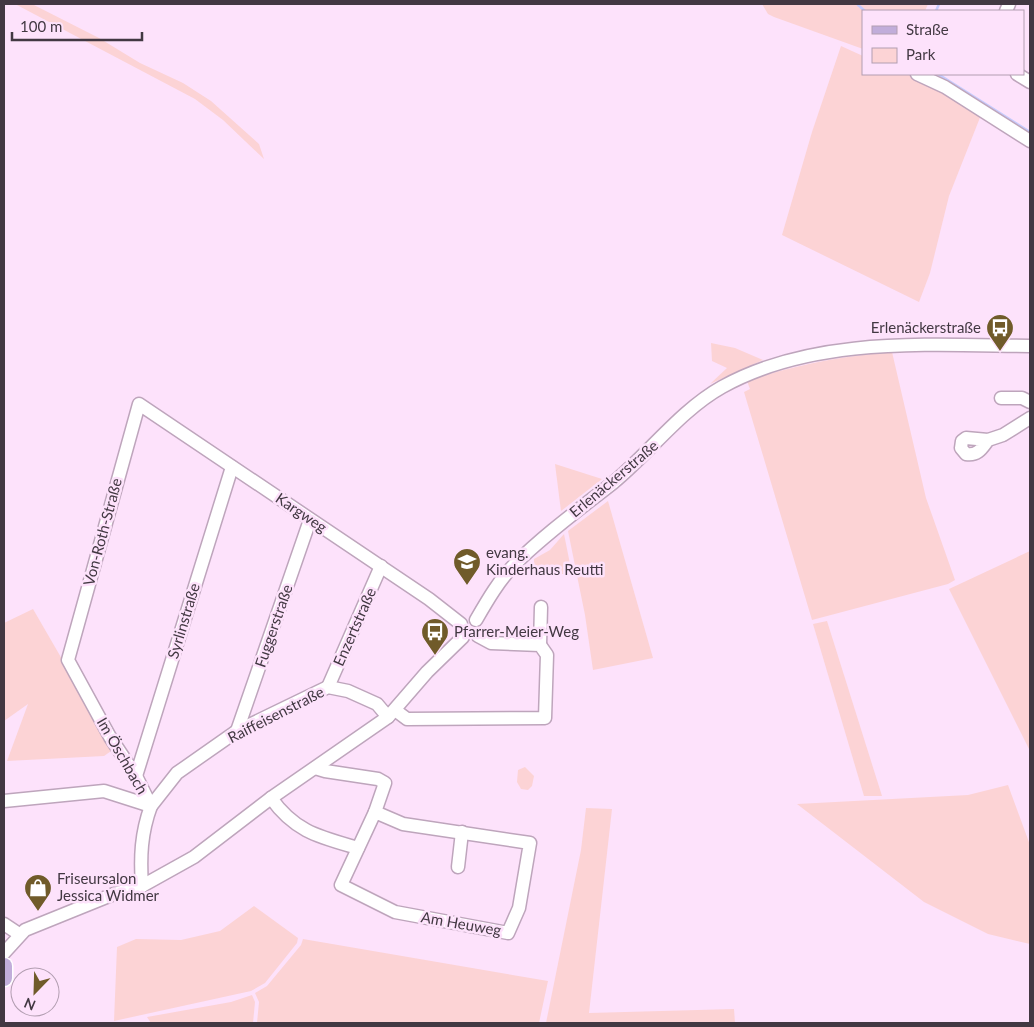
<svg xmlns="http://www.w3.org/2000/svg" width="1034" height="1027" font-family="Lato,sans-serif">
<rect width="100%" height="100%" fill="#fde2fb"/>
<!-- green -->
<g fill="#fcd3d5">
<path d="M15 4H32L99 38 140 63 183 83 211 101 259 144 264 159 223 120 195 99Z"/>
<path d="M762 4H928L925 11H863V49L774 17 768 14Z"/>
<path d="M841 46 863 56V74H907L943 90 981 115 949 196 930 273 919 302 782 235 812 132Z"/>
<path d="M711 343 735 348 763 360 710 384 727 368 712 361Z"/>
<path d="M892 352 926 498 955 580 948 584 812 620 744 392 750 389 747 381C794 365 842 356 892 352Z"/>
<path d="M555 464 602 479 561 511Z"/>
<path d="M608 501 653 658 593 670 585 615 568 531Z"/>
<path d="M564 534 572 574H534V559L550 550Z"/>
<path d="M1030 551V751L949 589Z"/>
<path d="M33 609 114 749 104 756 7 761 28 704 4 721V623Z"/>
<path d="M827 621 882 796H864L813 624Z"/>
<path d="M525 767 534 776 532 786 528 790 521 789 517 782 518 770Z"/>
<path d="M1008 785 1030 845V944L988 934 924 902 797 804 968 795Z"/>
<path d="M586 808 612 809 589 1013 734 1009 735 1023H546L581 850Z"/>
<path d="M254 906 298 938 297 943 265 983 251 991 114 1021 117 947 136 939 181 940 220 931Z"/>
<path d="M303 939 548 981 539 1023H257L259 1002 255 993 267 986 301 945Z"/>
<path d="M252 995 255 1002 253 1023H151L147 1017 231 1002Z"/>
</g>
<g fill="none" stroke-linecap="round" stroke-linejoin="round">
<!-- stream -->
<g stroke="#c6cbfd" stroke-width="2.5">
<path d="M858 5 865 11"/>
<path d="M936 11 939 4"/>
<path d="M938 74 1030 132"/>
</g>
<defs>
<g id="minor">
<path d="M1006 11 1009 4"/>
<path d="M917 74 945 87 1030 141"/>
<path d="M1017 74 1030 82"/>
<path d="M1001 398H1022L1030 402"/>
<path d="M988 440C982 448 978 456 966 454L961 448 962 441 966 438 988 440 1003 435 1030 418"/>
<path d="M476 620C487 601 499 580 515 564 545 534 581 508 614 482 650 452 681 410 722 387 814 336 929 345 1030 346"/>
<path d="M540 645 541 607"/>
<path d="M328 687 381 566"/>
<path d="M395 710 407 719 545 718 547 655 540 645 491 643 478 636"/>
<path d="M237 731 310 520"/>
<path d="M315 768 325 771 378 779 385 783 375 812"/>
<path d="M136 776 232 467"/>
<path d="M271 798C295 832 320 837 358 848"/>
<path d="M4 801 104 791 151 806 177 773 237 731 328 687 348 691 377 704 388 717"/>
<path d="M375 812 403 824 530 843 519 908 508 933 395 912 341 885Z"/>
<path d="M458 867 462 832"/>
<path d="M142 886C140 857 141 833 151 806L136 776 110 737 68 660 139 404 429 599 461 624"/>
<path d="M4 924 19 934"/>
<path d="M4 953 25 930 114 894 142 886 194 857 271 798 388 717 427 672 463 637"/>
</g>
<path id="major" d="M4 966V978"/>
</defs>
<!-- minor casing -->
<use href="#minor" stroke="#bea5bc" stroke-width="15"/>
<!-- major casing -->
<use href="#major" stroke="#fff" stroke-width="19"/>
<!-- minor -->
<use href="#minor" stroke="#fff" stroke-width="12"/>
<!-- major -->
<use href="#major" stroke="#c1adda" stroke-width="16"/>
</g>
<!-- icons -->
<defs>
<symbol id="bus-pin" viewBox="-11 -11 22 30"><path d="M0 17L-7.5 6A9.5 9.5 0 1 1 7.5 6Z" fill="#705b2a" stroke="#fde2fb"/><path d="M-5-6H5V4H4V6H2V4H-2V6H-4V4H-5ZM-3.5-4V0h7V-4ZM-3.5 1.2v1.5H-2V1.2ZM2 1.2v1.5H3.5V1.2Z" fill="#fff"/></symbol>
<symbol id="school-pin" viewBox="-11 -11 22 30"><path d="M0 17L-7.5 6A9.5 9.5 0 1 1 7.5 6Z" fill="#705b2a" stroke="#fde2fb"/><path d="M0-5L7-2L0 1L-7-2ZM-4 1L0 2.5L4 1V4Q0 6-4 4Z" fill="#fff"/></symbol>
<symbol id="shop-pin" viewBox="-11 -11 22 30"><path d="M0 17L-7.5 6A9.5 9.5 0 1 1 7.5 6Z" fill="#705b2a" stroke="#fde2fb"/><path d="M-5-2.5h2.3a2.7 3.5 0 0 1 5.4 0H5L5.5 6h-11ZM-1.5-2.5h3a1.5 2.3 0 0 0-3 0Z" fill="#fff"/></symbol>
</defs>
<g fill-rule="evenodd">
<use href="#bus-pin" x="984" y="312" width="32" height="43"/>
<use href="#school-pin" x="451" y="546" width="32" height="43"/>
<use href="#bus-pin" x="419" y="616" width="32" height="43"/>
<use href="#shop-pin" x="22" y="872" width="32" height="43"/>
</g>
<g text-anchor="middle" stroke-width="5" stroke-linejoin="round" paint-order="stroke">
<!-- poi labels -->
<g font-size="15" fill="#423842" stroke="#fde2fb" text-anchor="start">
<text x="981" y="333" text-anchor="end">Erlenäckerstraße</text>
<text x="486" y="558">evang.<tspan x="486" dy="17">Kinderhaus Reutti</tspan></text>
<text x="454" y="637">Pfarrer-Meier-Weg</text>
<text x="57" y="884">Friseursalon<tspan x="57" dy="17">Jessica Widmer</tspan></text>
</g>
<!-- street labels -->
<g font-size="15" fill="#423842" stroke="#fde2fb">
<text transform="translate(614 479) rotate(-40)" y="5">Erlenäckerstraße</text>
<text transform="translate(301 513) rotate(34)" y="5">Kargweg</text>
<text transform="translate(103 532) rotate(-75)" y="5">Von-Roth-Straße</text>
<text transform="translate(184 621) rotate(-73)" y="5">Syrlinstraße</text>
<text transform="translate(274 626) rotate(-71)" y="5">Fuggerstraße</text>
<text transform="translate(355 627) rotate(-66)" y="5">Enzertstraße</text>
<text transform="translate(276 715) rotate(-27)" y="5">Raiffeisenstraße</text>
<text transform="translate(122 756) rotate(60)" y="5">Im Öschbach</text>
<text transform="translate(461 924) rotate(10)" y="5">Am Heuweg</text>
</g>
</g>
<!-- border -->
<rect width="1034" height="1027" fill="none" stroke="#423842" stroke-width="10"/>
<!-- legend -->
<rect x="862" y="10" width="162" height="65" fill="#fde2fb" stroke="#b29eb1"/>
<rect x="872" y="26" width="25" height="8" fill="#c1adda" stroke="#b29eb1"/>
<text x="906" y="35" font-size="15" fill="#423842">Straße</text>
<rect x="872" y="48" width="25" height="15" fill="#fcd3d5" stroke="#b29eb1"/>
<text x="906" y="60" font-size="15" fill="#423842">Park</text>
<!-- north arrow -->
<g transform="translate(35 992) rotate(203)"><circle r="24" fill="#fde2fb" stroke="#b29eb1"/>
<path d="M0-4L9 19L0 12L-9 19Z" fill="#705b2a"/>
<text y="-8" font-size="14" font-weight="bold" text-anchor="middle" fill="#423842">N</text>
</g>
<!-- scale -->
<path d="M12 32v8h130v-8" fill="none" stroke="#423842" stroke-width="2.5"/>
<text x="20" y="32" font-size="15" fill="#423842" stroke="#fde2fb" stroke-width="4" paint-order="stroke">100 m</text>
</svg>
